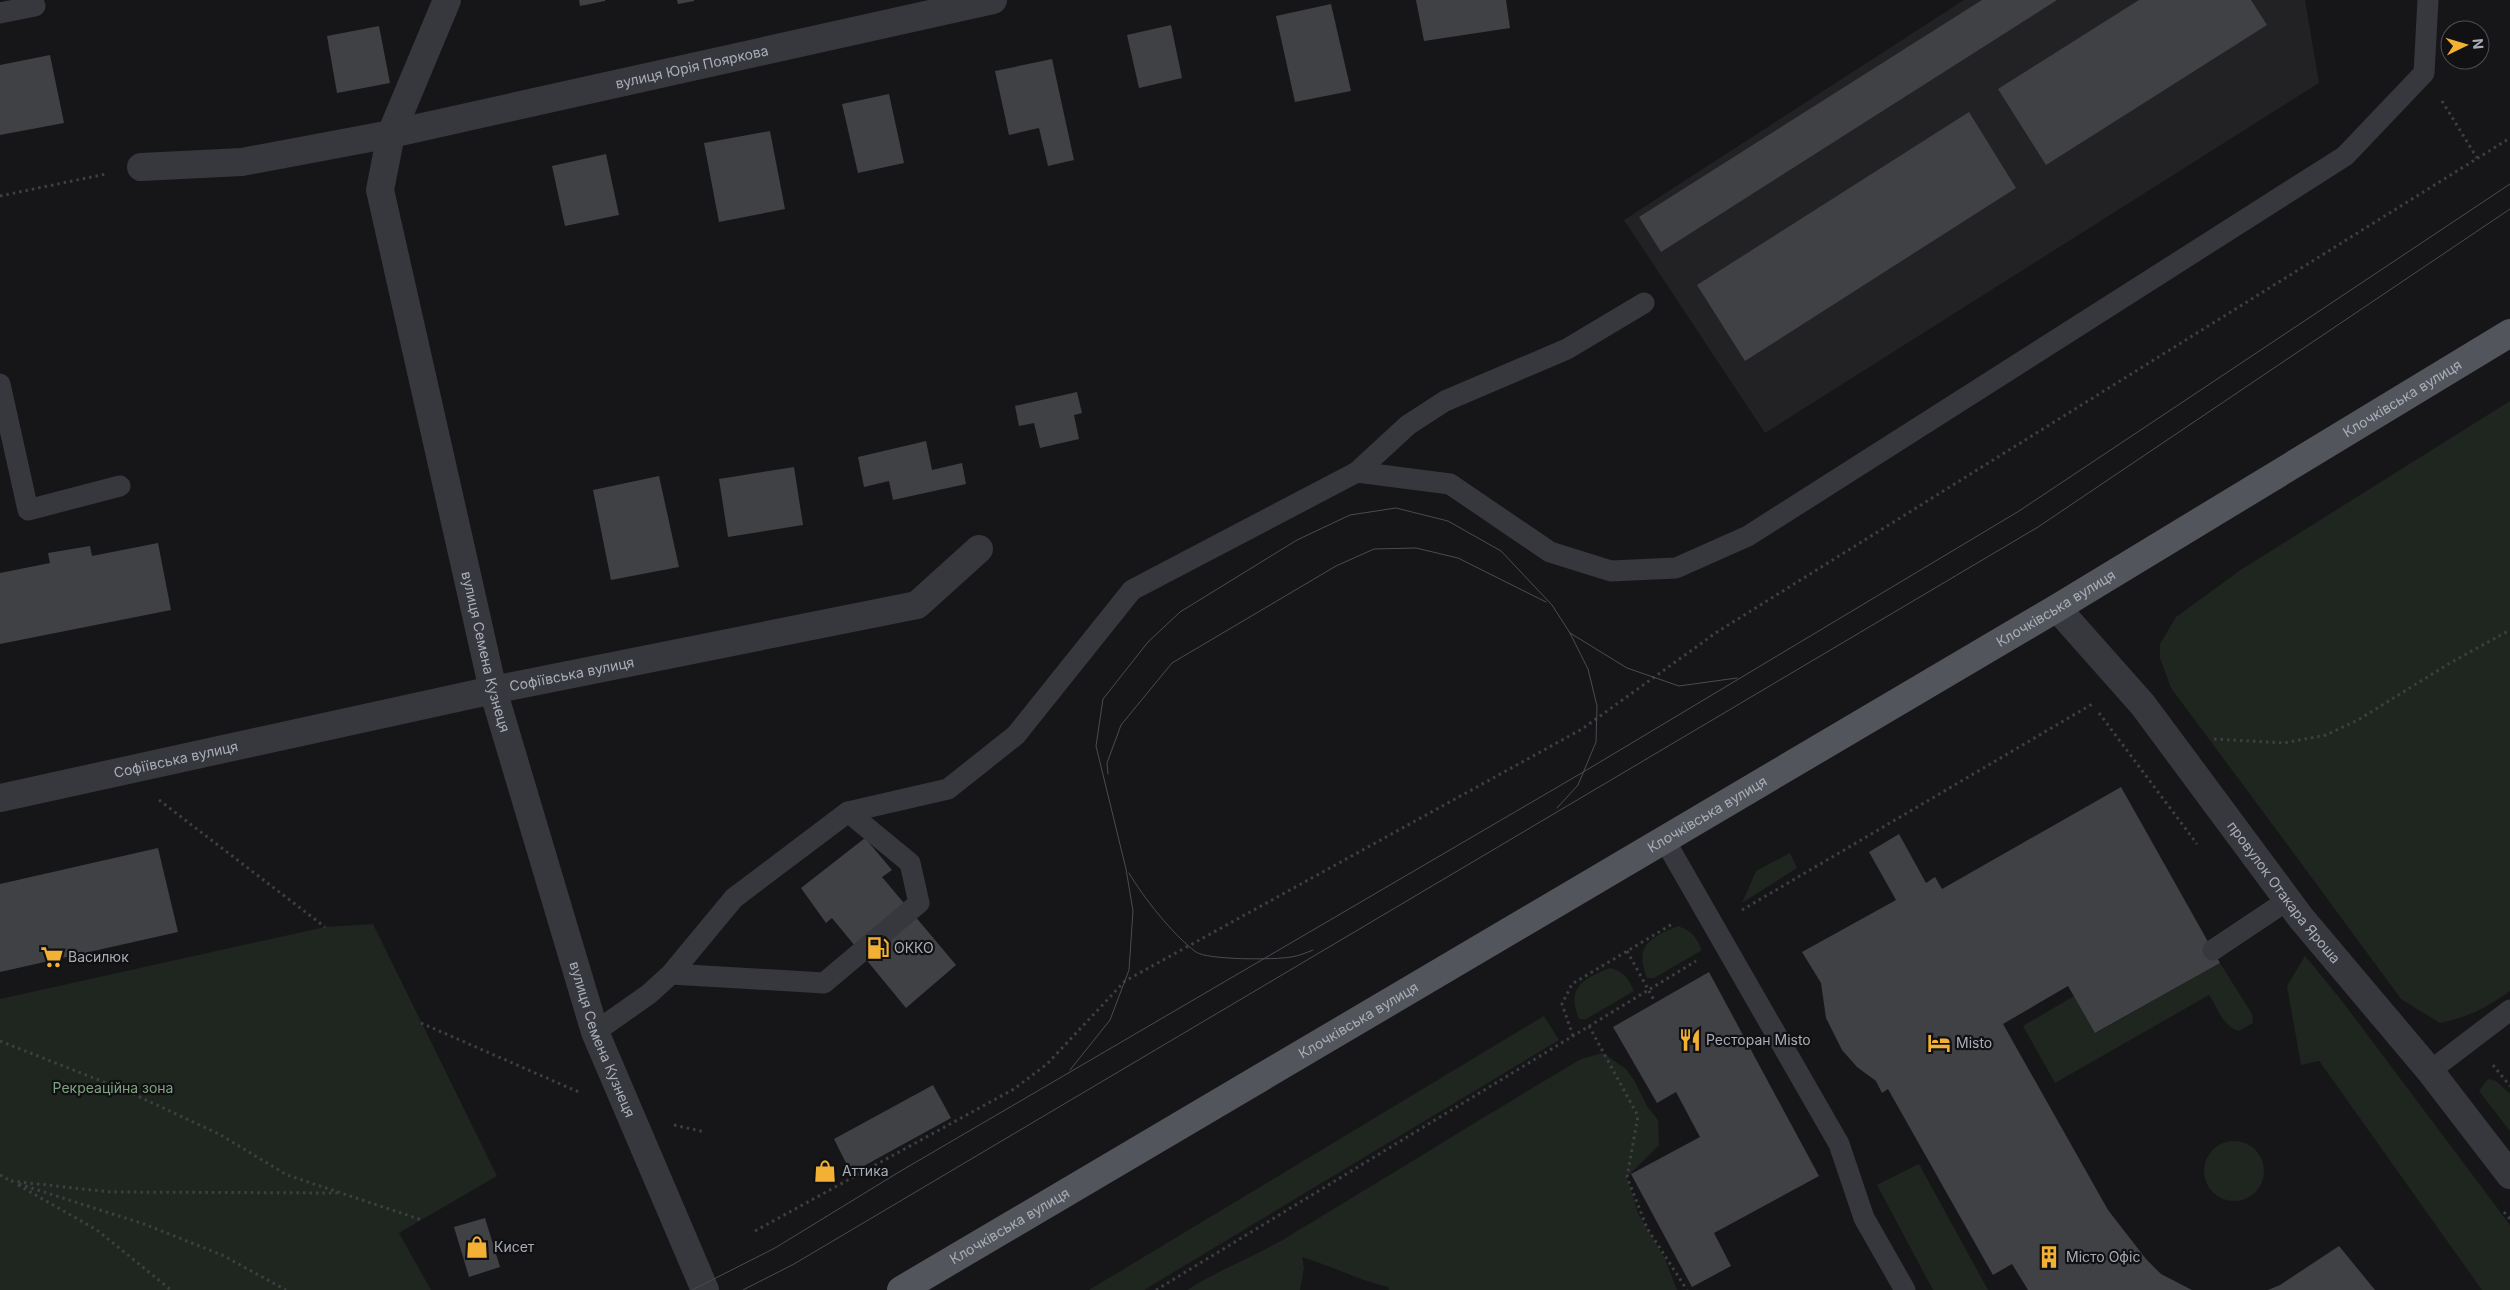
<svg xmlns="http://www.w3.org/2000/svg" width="2510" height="1290" font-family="Inter,sans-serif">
<rect width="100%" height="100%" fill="#161618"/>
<!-- built -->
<path fill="#222225" d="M1964 0H2305L2319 83 1765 433 1624 220Z"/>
<!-- green -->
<g fill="#1e261f">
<path d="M2510 401V991C2482 1010 2473 1015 2440 1023L2401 999 2278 832 2171 688 2160 658V644L2176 617 2242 569Z"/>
<path d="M1790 853 1797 868 1742 903 1756 871Z"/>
<path d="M373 924 497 1176 399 1233 431 1290H0V999L325 927Z"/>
<path d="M1678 926C1692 931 1696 937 1702 950L1654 978H1647C1634 946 1649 938 1678 926Z"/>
<path d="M2305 956 2342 1001 2510 1225V1290H2482L2320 1062 2319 1061 2301 1065 2287 986Z"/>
<path d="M2220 963 2252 1014 2253 1023 2239 1031C2222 1026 2218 1008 2209 995L2055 1083 2023 1026 2074 996 2096 1033Z"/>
<path d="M1610 968C1624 972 1628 978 1634 991L1586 1019H1579C1566 988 1582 979 1610 968Z"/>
<path d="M1544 1016 1559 1040 1144 1290H1089Z"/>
<path d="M1603 1053 1626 1069 1634 1080 1647 1106 1658 1120 1659 1145 1627 1177 1638 1213 1665 1259 1677 1290H1389L1388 1287C1358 1280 1332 1266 1302 1257L1304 1268 1300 1290H1187C1221 1268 1260 1255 1294 1233 1390 1175 1485 1116 1581 1059Z"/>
<path d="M2488 1079 2496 1081 2510 1094V1131L2479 1091Z"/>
<circle cx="2234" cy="1171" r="30"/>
<path d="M1919 1164 1988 1290H1933L1877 1185Z"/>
</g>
<!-- building -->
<g fill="#404145">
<path d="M579 0H605V1L580 6Z"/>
<path d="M677 0H694V1L678 4Z"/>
<path d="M1416 0H1506L1510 28 1424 41Z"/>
<path d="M1982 0H2057L1661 252 1639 217Z"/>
<path d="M2139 0H2251L2267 25 2046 165 1998 89Z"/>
<path d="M1331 4 1351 91 1295 102 1276 16Z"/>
<path d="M1171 25 1182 78 1139 88 1127 35Z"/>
<path d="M379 26 390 83 337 93 327 36Z"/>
<path d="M50 55 64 123 0 135V65Z"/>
<path d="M1052 59 1074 160 1048 166 1039 128 1009 135 995 71Z"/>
<path d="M889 94 904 163 858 173 842 104Z"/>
<path d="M1969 112 2016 188 1745 361 1697 285Z"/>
<path d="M770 131 785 209 719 222 704 143Z"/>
<path d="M606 154 619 215 565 226 552 166Z"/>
<path d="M1077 392 1082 413 1074 415 1079 439 1040 448 1034 423 1019 426 1015 406Z"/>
<path d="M926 441 932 470 962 463 966 484 893 500 889 481 864 487 858 457Z"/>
<path d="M794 467 803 525 728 537 719 479Z"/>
<path d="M659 476 679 567 611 580 593 490Z"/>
<path d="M158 543 171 610 0 644V573L50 563 48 553 90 546 92 556Z"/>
<path d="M2121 787 2220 963 2095 1033 2068 986 2003 1024 2108 1210 2146 1259 2161 1274 2192 1290H2028L2012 1264 1993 1275 1888 1089 1882 1093 1876 1081 1857 1067 1842 1050 1826 1018 1821 983 1802 952 1896 900 1869 852 1899 834 1926 883 1935 877 1942 889Z"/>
<path d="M865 838 892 870 882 877 956 965 906 1008 832 918 826 923 801 888Z"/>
<path d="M158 848 178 932 0 972V884Z"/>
<path d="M1709 972 1819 1176 1714 1233 1731 1266 1692 1287 1631 1174 1700 1137 1676 1092 1657 1103 1613 1027Z"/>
<path d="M933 1085 951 1118 851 1173 834 1139Z"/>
<path d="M485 1218 500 1267 469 1277 454 1227Z"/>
<path d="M2339 1246 2375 1290H2268L2280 1285Z"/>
</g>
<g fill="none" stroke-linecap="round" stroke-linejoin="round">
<!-- path -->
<g stroke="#3d3f44" stroke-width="3" stroke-dasharray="2.5 4" stroke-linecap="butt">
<path d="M2442 101 2477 158"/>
<path d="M0 196 106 174"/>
<path d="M2099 713 2197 844"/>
<path d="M2214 739 2284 743 2326 735 2358 720 2450 663 2510 630"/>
<path d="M159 800 325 927"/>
<path d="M1742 910 2094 703"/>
<path d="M1627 951 1655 1002"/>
<path d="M421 1023 581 1093"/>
<path d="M1589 1026 1638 1116 1627 1177 1647 1228 1687 1290"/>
<path d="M1573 1036 1562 1004 1572 984 1674 923"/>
<path d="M0 1041 129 1092 219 1134 287 1175 422 1220"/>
<path d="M2493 1065 2510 1086"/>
<path d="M674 1125 705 1132"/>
<path d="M0 1175 12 1182"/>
<path d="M11 1181 110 1192 337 1193"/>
<path d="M19 1184 144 1224 222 1255 286 1290"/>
<path d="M18 1185 97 1230 171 1290"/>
<path d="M2504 1212 2510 1219"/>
<path d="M755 1231 1014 1089 1047 1064 1125 981 1582 729 1717 632 2510 138"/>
<path d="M1156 1290 1696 961"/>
</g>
<!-- lane -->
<g stroke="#37383d" stroke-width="21">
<path d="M0 13 35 6"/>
<path d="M0 384 28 510 120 486"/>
<path d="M1357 472 1408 425 1445 401 1567 349 1644 303"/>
<path d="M1664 839 1839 1144 1864 1218 1905 1290"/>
<path d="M2213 950 2288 900"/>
<path d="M671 974 824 983 919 903 910 863 848 812"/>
<path d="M595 1032 649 994 671 974 734 898 848 812 948 789 1016 735 1132 590 1357 472 1450 484 1550 552 1611 571 1676 568 1748 536 2345 156 2424 73 2428 0"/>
<path d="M2430 1071 2510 1010"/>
</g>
<!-- street -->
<g stroke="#37383d" stroke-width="28">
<path id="s1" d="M447 0 391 134 380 190 493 690 595 1032 705 1290"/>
<path id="s2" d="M141 167 242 162 391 134 993 0"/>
<path id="s3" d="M2057 608 2143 705 2301 918 2430 1071 2510 1175"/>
<path id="s4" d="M0 798 493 690 917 605 979 549"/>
</g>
<!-- primary -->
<path stroke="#53555c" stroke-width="28" id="s5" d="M901 1290 2057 608 2510 333"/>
<!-- tram -->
<g stroke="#4a4c52" stroke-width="1">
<path d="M1108 774 1107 763 1121 725 1172 663 1336 566 1374 549 1416 548 1458 558 1546 602"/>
<path d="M1557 808 1578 785 1596 742 1597 706 1588 669 1570 633"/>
<path d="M1129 873C1143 897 1173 935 1196 952 1207 960 1275 960 1291 957 1298 956 1306 953 1313 950"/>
<path d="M1070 1070 1110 1020 1129 970 1133 911 1126 869 1096 746 1103 699 1148 642 1180 612 1297 540 1350 515 1396 508 1448 521 1501 551 1552 605 1570 633 1627 668 1679 686 1737 678"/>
<path d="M692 1290 775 1248 899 1172 1585 771 2019 511 2510 184"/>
<path d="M743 1290 794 1264 2038 527 2510 209"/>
</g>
</g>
<!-- icons -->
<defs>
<symbol id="fuel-bare" viewBox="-9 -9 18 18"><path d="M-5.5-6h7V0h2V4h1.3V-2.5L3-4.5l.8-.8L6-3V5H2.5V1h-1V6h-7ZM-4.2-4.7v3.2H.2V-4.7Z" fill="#f2b134" stroke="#111113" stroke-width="2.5" paint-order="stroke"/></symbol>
<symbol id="supermarket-bare" viewBox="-9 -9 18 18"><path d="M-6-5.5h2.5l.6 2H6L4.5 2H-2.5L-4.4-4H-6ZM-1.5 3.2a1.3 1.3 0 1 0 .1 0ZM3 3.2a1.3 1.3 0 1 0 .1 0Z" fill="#f2b134" stroke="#111113" stroke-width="2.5" paint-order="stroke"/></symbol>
<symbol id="restaurant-bare" viewBox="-9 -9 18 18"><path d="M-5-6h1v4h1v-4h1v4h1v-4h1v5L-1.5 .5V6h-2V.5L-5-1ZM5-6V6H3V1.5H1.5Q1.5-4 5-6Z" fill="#f2b134" stroke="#111113" stroke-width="2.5" paint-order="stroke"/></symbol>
<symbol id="hotel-bare" viewBox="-9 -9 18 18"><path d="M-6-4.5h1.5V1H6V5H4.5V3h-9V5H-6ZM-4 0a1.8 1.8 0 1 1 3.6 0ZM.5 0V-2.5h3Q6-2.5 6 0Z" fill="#f2b134" stroke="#111113" stroke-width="2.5" paint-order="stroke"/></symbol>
<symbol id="shop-bare" viewBox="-9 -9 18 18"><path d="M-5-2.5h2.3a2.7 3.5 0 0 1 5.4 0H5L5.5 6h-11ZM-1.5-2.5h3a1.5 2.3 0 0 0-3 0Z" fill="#f2b134" stroke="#111113" stroke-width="2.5" paint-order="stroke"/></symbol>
<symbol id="building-bare" viewBox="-9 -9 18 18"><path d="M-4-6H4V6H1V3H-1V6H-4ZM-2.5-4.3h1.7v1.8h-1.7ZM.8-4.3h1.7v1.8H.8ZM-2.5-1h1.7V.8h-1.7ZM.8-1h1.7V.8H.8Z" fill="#f2b134" stroke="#111113" stroke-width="2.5" paint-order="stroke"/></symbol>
</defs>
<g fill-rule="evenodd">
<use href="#fuel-bare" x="862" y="932" width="32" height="32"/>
<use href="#supermarket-bare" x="36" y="941" width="32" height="32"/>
<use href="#restaurant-bare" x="1674" y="1024" width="32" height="32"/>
<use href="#hotel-bare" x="1923" y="1027" width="32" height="32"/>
<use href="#shop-bare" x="809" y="1155" width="32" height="32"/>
<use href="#shop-bare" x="461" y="1231" width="32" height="32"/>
<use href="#building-bare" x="2033" y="1241" width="32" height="32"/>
</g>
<g text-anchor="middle" stroke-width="4.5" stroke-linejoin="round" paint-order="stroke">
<!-- street labels -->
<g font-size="14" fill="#a8adb8" stroke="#111113">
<text dy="5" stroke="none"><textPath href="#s2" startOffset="561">вулиця Юрія Пояркова</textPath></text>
<text dy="5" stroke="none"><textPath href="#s5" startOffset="1746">Клочківська вулиця</textPath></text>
<text dy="5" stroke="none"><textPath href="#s5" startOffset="1341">Клочківська вулиця</textPath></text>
<text dy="5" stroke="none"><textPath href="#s1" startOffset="676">вулиця Семена Кузнеця</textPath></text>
<text dy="5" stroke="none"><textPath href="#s4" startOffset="585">Софіївська вулиця</textPath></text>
<text dy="5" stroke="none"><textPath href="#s4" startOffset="180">Софіївська вулиця</textPath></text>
<text dy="5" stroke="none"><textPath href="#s5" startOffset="936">Клочківська вулиця</textPath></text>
<text dy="5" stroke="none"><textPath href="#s3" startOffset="364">провулок Отакара Яроша</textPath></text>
<text dy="5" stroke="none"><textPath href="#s5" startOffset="531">Клочківська вулиця</textPath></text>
<text dy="5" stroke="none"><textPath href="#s1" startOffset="1081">вулиця Семена Кузнеця</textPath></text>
<text dy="5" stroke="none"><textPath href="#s5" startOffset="126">Клочківська вулиця</textPath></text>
</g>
<!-- poi labels -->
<g font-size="14" fill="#a8adb8" stroke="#111113" text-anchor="start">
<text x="894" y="953">ОККО</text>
<text x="68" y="962">Василюк</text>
<text x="1706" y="1045">Ресторан Misto</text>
<text x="1956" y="1048">Misto</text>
<text x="842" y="1176">Аттика</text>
<text x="494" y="1252">Кисет</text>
<text x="2066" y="1262">Місто Офіс</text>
</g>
<!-- park labels -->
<g font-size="14" fill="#7fa381" stroke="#111113">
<text x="113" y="1093">Рекреаційна зона</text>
</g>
</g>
<!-- north arrow -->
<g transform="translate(2465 45) rotate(85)"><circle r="24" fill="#111113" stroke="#4d4f55"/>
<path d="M0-4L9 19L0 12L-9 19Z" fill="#f2b134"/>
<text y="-8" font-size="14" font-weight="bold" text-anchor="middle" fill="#a8adb8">N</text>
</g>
</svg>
